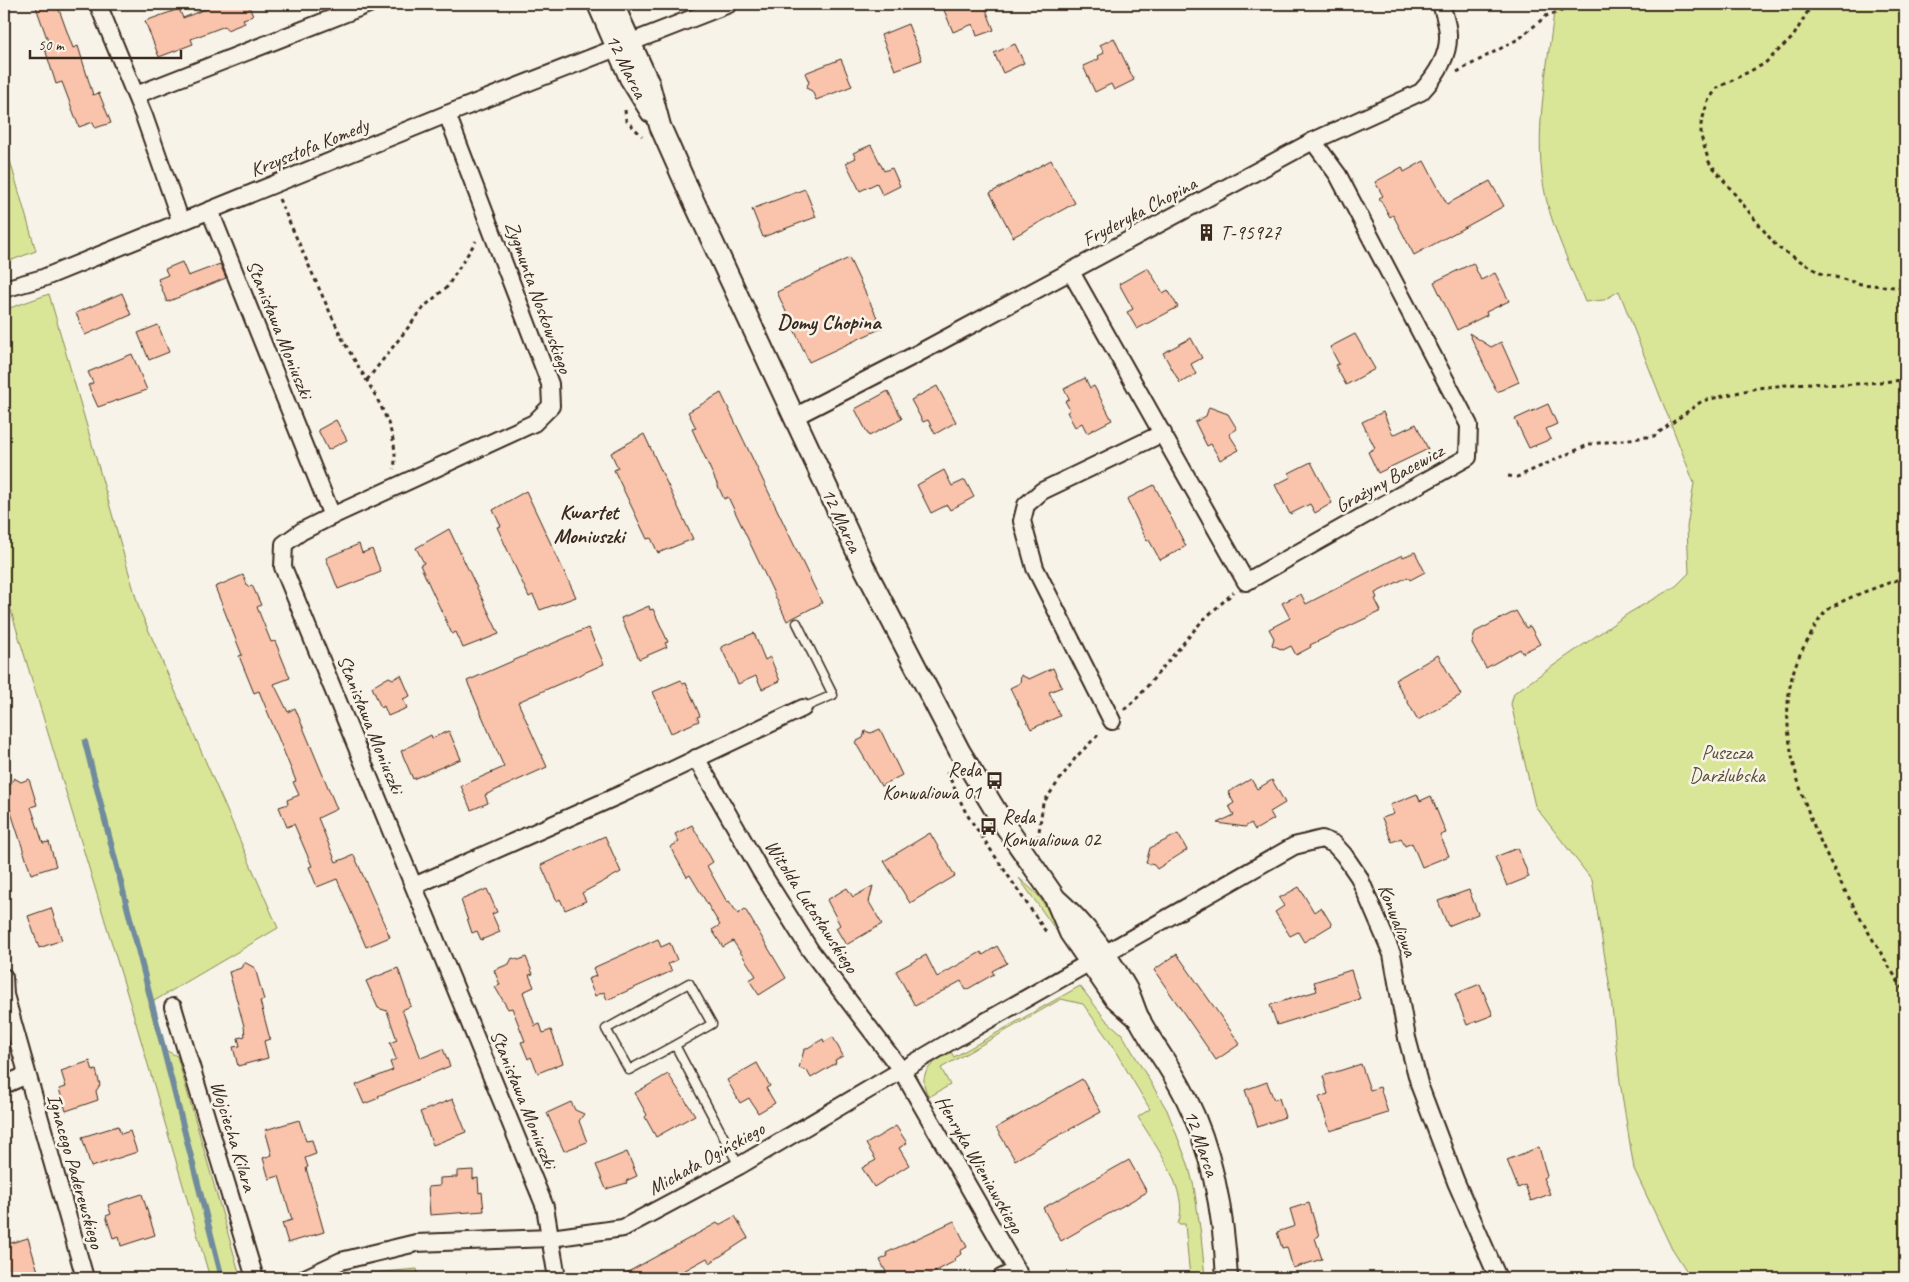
<svg xmlns="http://www.w3.org/2000/svg" width="1909" height="1282" font-family="Caveat,sans-serif">
<rect width="100%" height="100%" fill="#f7f3e8"/>
<filter id="ink" filterUnits="userSpaceOnUse"><feTurbulence type="fractalNoise" baseFrequency=".02" numOctaves="2"/><feDisplacementMap in="SourceGraphic" scale="10" xChannelSelector="R" yChannelSelector="G"/><feConvolveMatrix kernelMatrix="1 2 1 2 8 2 1 2 1" color-interpolation-filters="sRGB"/></filter>
<g filter="url(#ink)">
<!-- green -->
<g fill="#d9e597" stroke="#8a885a">
<path d="M1562 4H1905V1278H1691L1670 1245 1634 1169 1620 1082 1610 988 1592 880 1535 806 1511 704 1514 693 1629 613 1676 586 1689 573 1687 527 1694 483 1619 291 1604 300 1585 302C1573 271 1553 230 1546 198 1532 138 1547 72 1554 12Z"/>
<path d="M4 140 36 251 4 263Z"/>
<path d="M49 294 139 608 278 928 149 1004 161 1048 177 1056 239 1272 237 1278H210L133 1013 4 588V310Z"/>
<path d="M1019 878 1038 895 1061 929 1056 930 1053 926Z"/>
<path d="M1080 986 1106 1020 1122 1034 1167 1110 1188 1164 1194 1187 1201 1235 1205 1278H1190L1185 1224H1178C1191 1192 1154 1144 1138 1117L1150 1109 1108 1039 1083 1004 1061 999 941 1068 950 1085 929 1097C915 1073 932 1063 951 1052L954 1057Z"/>
<path d="M417 1269 419 1278H351L371 1273Z"/>
</g>
<g fill="none" stroke-linecap="round" stroke-linejoin="round">
<!-- stream -->
<path stroke="#708b9d" stroke-width="6" d="M85 742 222 1278"/>
</g>
<!-- building -->
<g fill="#f9c4ab" stroke="#3b2a1e">
<path d="M35 4H57L73 48 78 46 93 95 99 93 111 123 95 128 93 122 79 127 62 82 56 84 45 49 50 47Z"/>
<path d="M218 4H248L253 16 243 19 245 23 227 30 225 26 191 39 193 44 159 57 145 21 179 9 183 18Z"/>
<path d="M960 4H984L994 30 977 36 973 24 953 32 944 10Z"/>
<path d="M908 24 922 60 895 70 881 35Z"/>
<path d="M1114 38 1134 80 1114 90 1111 84 1095 92 1083 66 1099 59 1098 56 1104 53 1100 45Z"/>
<path d="M1015 44 1024 63 1003 73 994 53Z"/>
<path d="M841 59 852 86 816 100 812 91 806 88 809 82 805 73Z"/>
<path d="M871 145 884 171 892 168 900 186 882 195 877 183 860 191 846 163 856 158 853 153Z"/>
<path d="M1051 160 1075 203 1013 237 990 193Z"/>
<path d="M1424 161 1447 204 1490 181 1504 206 1414 255 1393 215 1390 217 1379 198 1383 196 1375 182 1402 167 1404 172Z"/>
<path d="M805 189 816 217 763 237 752 209Z"/>
<path d="M849 258 882 328 809 362 777 292Z"/>
<path d="M182 262 188 276 220 264 226 278 167 302 158 279 168 275 165 269Z"/>
<path d="M1473 263 1481 280 1495 273 1509 301 1486 312 1487 315 1457 330 1434 282Z"/>
<path d="M1148 268 1163 293 1168 290 1178 307 1137 329 1127 312 1133 309 1119 284Z"/>
<path d="M122 293 131 315 85 335 76 313Z"/>
<path d="M158 325 169 352 149 360 138 333Z"/>
<path d="M1469 333 1491 347 1501 342 1519 382 1497 392Z"/>
<path d="M1355 334 1375 369 1346 385 1335 365 1339 364 1330 347Z"/>
<path d="M1191 338 1202 358 1191 364 1196 374 1180 383 1163 353Z"/>
<path d="M132 354 147 390 98 407 88 385 93 383 88 372Z"/>
<path d="M1085 378 1090 388 1094 386 1112 420 1087 433 1082 423 1075 427 1067 412 1070 410 1065 401 1069 399 1064 389Z"/>
<path d="M937 386 956 422 935 434 928 420 923 422 911 400Z"/>
<path d="M888 391 902 419 869 436 855 409Z"/>
<path d="M721 393 822 603 787 621 728 497 724 499 692 429 696 428 688 412Z"/>
<path d="M1548 404 1557 424 1546 429 1551 439 1529 448 1515 419Z"/>
<path d="M1209 407 1228 414 1237 429 1229 434 1239 450 1220 460 1211 444 1207 446 1195 422 1206 416Z"/>
<path d="M1383 412 1393 435 1416 424 1428 449 1378 473 1368 452 1375 448 1362 422Z"/>
<path d="M336 420 347 440 328 450 318 430Z"/>
<path d="M644 434 693 539 658 553 651 538 647 539 614 470 618 468 611 453Z"/>
<path d="M1311 462 1332 503 1315 513 1310 504 1290 514 1275 485 1291 477 1289 473Z"/>
<path d="M944 470 952 486 965 480 974 497 950 510 947 505 931 513 917 485Z"/>
<path d="M1154 485 1186 546 1160 560 1149 540 1147 541 1127 499Z"/>
<path d="M526 491 576 597 540 610 533 595 529 597 497 527 501 526 493 510Z"/>
<path d="M449 529 499 634 463 648 456 632 452 634 420 565 424 563 416 548Z"/>
<path d="M359 544 362 553 372 549 381 572 338 589 326 558Z"/>
<path d="M1415 552 1425 572 1410 580 1408 577 1375 593 1377 598 1375 599 1381 611 1310 645 1311 647 1296 655 1291 646 1283 650 1272 645 1274 638 1269 629 1290 618 1282 603 1301 594 1306 604 1402 555 1403 557Z"/>
<path d="M243 575 248 587 252 585 261 605 257 607 271 642 275 641 290 678 274 684 288 712 295 708 337 809 318 818 336 862 354 855 390 937 366 947 337 879 317 887 309 867 312 866 294 824 287 827 279 807 288 804 287 800 299 795 293 782 296 781 259 691 254 693 239 656 242 655 215 587Z"/>
<path d="M649 606 650 610 653 609 668 642 665 643 667 647 639 659 621 618Z"/>
<path d="M1516 611 1526 628 1530 626 1540 644 1522 653 1520 649 1486 668 1472 643 1475 632Z"/>
<path d="M588 628 604 664 518 702 547 767 485 795 488 803 471 810 461 786 504 767 467 681Z"/>
<path d="M754 633 765 660 770 657 780 681 762 689 756 676 738 684 721 647Z"/>
<path d="M1438 655 1461 695 1418 720 1395 680Z"/>
<path d="M1053 668 1062 687 1049 692 1060 716 1031 729 1010 688 1020 683 1021 675 1029 679Z"/>
<path d="M401 675 410 696 403 699 407 708 388 716 384 706 381 708 372 687 389 677 393 679Z"/>
<path d="M681 680 683 684 686 683 700 716 697 717 699 721 671 733 653 692Z"/>
<path d="M880 729 902 775 881 786 855 742 863 738 865 731 871 733Z"/>
<path d="M449 731 461 759 413 779 401 751 431 735 432 738Z"/>
<path d="M14 778 21 782 29 779 37 805 31 807 43 843 49 842 56 866 31 874 4 791V787L10 785Z"/>
<path d="M1251 779 1257 789 1272 780 1283 799 1285 803 1270 812 1274 819 1255 830 1251 823 1245 827 1217 823 1234 815 1229 806 1234 803 1228 792Z"/>
<path d="M1417 794 1420 801 1431 796 1446 833 1440 835 1449 856 1422 867 1412 843 1405 846 1401 838 1392 842 1382 818 1394 814 1390 805Z"/>
<path d="M692 825 713 862 707 866 727 902 729 901 738 914 745 909 786 978 759 995 749 980 756 976 733 941 723 947 712 930 720 925 690 875 687 877 670 847 679 842 675 834Z"/>
<path d="M930 833 955 876 910 903 884 861Z"/>
<path d="M1178 834 1187 850 1157 869 1154 865 1146 863 1150 848Z"/>
<path d="M605 836 621 872 582 893 586 901 565 910 560 899 557 901 541 865Z"/>
<path d="M1518 848 1529 877 1507 886 1495 857Z"/>
<path d="M873 886 869 902 882 924 846 945 836 928 840 925 827 900 847 888 853 897Z"/>
<path d="M1299 887 1314 912 1321 907 1332 925 1304 942 1298 932 1290 936 1275 912 1284 906 1279 898Z"/>
<path d="M487 889 497 912 492 914 500 932 481 940 477 931 472 933 461 900Z"/>
<path d="M1469 890 1478 914 1448 926 1438 901Z"/>
<path d="M51 908 62 940 39 948 28 916Z"/>
<path d="M658 939 661 947 670 943 677 960 668 964 672 971 607 1000 604 992 595 996 588 979 596 976 593 968Z"/>
<path d="M997 946 1007 963 992 971 994 974 966 990 961 981 915 1006 896 971 926 955 937 977 981 952 983 955Z"/>
<path d="M1177 954 1240 1044 1216 1060 1154 970Z"/>
<path d="M526 957 533 974 529 975 534 987 523 992 535 1026 540 1024 543 1033 551 1030 563 1063 538 1073 531 1057 528 1059 521 1042 525 1041 512 1008 508 1009 495 987 500 985 494 970 509 964 512 958 519 960Z"/>
<path d="M244 962 255 968 264 1000 260 1001 270 1039 264 1041 268 1058 238 1066 233 1047 240 1046 238 1038 245 1036 244 1026 229 972 241 968Z"/>
<path d="M398 968 411 1006 402 1010 421 1058 443 1049 450 1066 378 1096 379 1098 364 1104 356 1085 393 1070 390 1062 396 1059 390 1043 397 1040 387 1011 378 1008 366 981Z"/>
<path d="M1351 970 1360 999 1277 1025 1270 1005 1317 991 1314 982Z"/>
<path d="M1480 984 1493 1015 1467 1025 1455 994Z"/>
<path d="M833 1037 843 1056 835 1060 836 1063 811 1078 807 1071 799 1068 804 1050 823 1039 824 1042Z"/>
<path d="M90 1061 93 1071 96 1070 100 1085 96 1091 98 1100 66 1111 59 1089 66 1087 61 1071Z"/>
<path d="M757 1063 770 1086 766 1088 775 1103 758 1113 749 1098 740 1103 727 1080Z"/>
<path d="M1361 1064 1370 1090 1380 1087 1388 1113 1330 1131 1319 1097 1328 1094 1323 1076Z"/>
<path d="M668 1074 695 1115 656 1137 645 1117 647 1115 635 1093Z"/>
<path d="M1082 1079 1101 1112 1015 1160 996 1128Z"/>
<path d="M1267 1082 1274 1100 1279 1098 1285 1117 1258 1127 1245 1090Z"/>
<path d="M453 1099 466 1132 433 1145 420 1112Z"/>
<path d="M571 1102 575 1110 584 1114 579 1121 587 1142 564 1151 547 1113Z"/>
<path d="M299 1120 306 1141 312 1140 316 1154 305 1158 308 1167 306 1168 324 1232 288 1243 282 1223 292 1220 279 1176 269 1179 263 1158 272 1155 265 1130Z"/>
<path d="M118 1126 121 1134 130 1131 137 1152 91 1167 82 1137Z"/>
<path d="M896 1126 907 1143 899 1148 909 1165 874 1187 862 1168 876 1160 866 1144Z"/>
<path d="M1539 1147 1547 1176 1543 1178 1550 1194 1531 1201 1525 1185 1518 1188 1507 1160Z"/>
<path d="M627 1152 637 1176 626 1181 627 1183 606 1189 596 1165Z"/>
<path d="M1129 1160 1147 1192 1061 1241 1043 1208Z"/>
<path d="M473 1170V1179L478 1178 479 1193 482 1192 484 1211 430 1215 428 1187 440 1186V1178L457 1177V1171Z"/>
<path d="M142 1194 155 1235 121 1246 119 1236 113 1238 106 1216 111 1214 108 1205Z"/>
<path d="M1309 1203 1319 1236 1315 1238 1322 1259 1293 1268 1287 1247 1282 1248 1277 1232 1295 1226 1290 1209Z"/>
<path d="M735 1216 748 1238 710 1263 707 1258 671 1278H617L717 1223 719 1225Z"/>
<path d="M954 1221 967 1247 960 1251 961 1254 954 1259 955 1261 923 1278H889L880 1260 888 1256 886 1253Z"/>
<path d="M28 1238 40 1278H4V1245Z"/>
</g>
<g fill="none" stroke-linecap="round" stroke-linejoin="round">
<defs>
<g id="service">
<path d="M797 623 833 695 803 708"/>
<path d="M675 1045 629 1070 606 1029 689 983 712 1024 675 1045 739 1166"/>
</g>
<g id="minor">
<path d="M98 4 144 116 181 222"/>
<path d="M136 95 369 4"/>
<path d="M210 211 332 516 302 531 284 544 283 567 545 1207 557 1278"/>
<path d="M1071 272 1246 582 1468 457 1469 425 1338 175 1313 141"/>
<path d="M4 289 43 278 447 114 729 4"/>
<path d="M794 417 915 355 1313 141 1421 92C1435 77 1449 56 1448 35 1448 25 1444 14 1441 4"/>
<path d="M332 516 534 423 551 406 550 384 447 114"/>
<path d="M1112 721 1035 568 1022 521 1026 505 1042 491 1163 433"/>
<path d="M696 758 760 870 810 950 902 1071 1021 1278"/>
<path d="M414 886 624 793 803 708"/>
<path d="M4 977 5 995 85 1278"/>
<path d="M173 1007 255 1278"/>
<path d="M4 1085 27 1075"/>
<path d="M305 1278 341 1261 416 1243 551 1238 623 1228 739 1166 946 1044 1294 846 1322 839 1334 844 1344 855 1359 877 1392 954 1407 1038 1420 1087 1456 1182 1498 1278"/>
<path d="M1001 1278 1017 1270"/>
</g>
<g id="tertiary">
<path d="M598 4 630 78 651 112"/>
<path d="M613 4 649 84 660 126 688 189 864 567 960 752 1002 821 1055 898 1070 933 1114 997 1140 1020"/>
<path d="M1058 901C1085 925 1108 956 1126 988 1132 998 1134 1009 1139 1019 1153 1046 1173 1070 1186 1098 1214 1154 1224 1216 1227 1278"/>
</g>
</defs>
<!-- service casing -->
<use href="#service" stroke="#3b2a1e" stroke-width="11"/>
<!-- minor casing -->
<use href="#minor" stroke="#3b2a1e" stroke-width="20"/>
<!-- tertiary casing -->
<use href="#tertiary" stroke="#3b2a1e" stroke-width="24"/>
<!-- path -->
<g stroke="#3b2a1e" stroke-width="3" stroke-dasharray="4 4" stroke-linecap="butt">
<path d="M1812 4 1793 37 1764 64 1717 88 1708 101 1701 124V136L1709 162 1777 247 1820 273 1861 284 1905 288"/>
<path d="M1457 72 1520 38 1546 16 1583 4"/>
<path d="M625 110 626 120 642 136"/>
<path d="M279 199C300 245 320 292 342 338 361 375 402 425 394 469"/>
<path d="M367 380 425 306 447 287 476 241"/>
<path d="M1508 476 1517 477 1590 444 1654 436 1702 401 1757 388 1806 383 1842 385 1905 380"/>
<path d="M1905 577C1884 585 1846 597 1829 609 1820 615 1813 631 1808 640 1743 740 1850 901 1902 988L1905 990"/>
<path d="M1124 710 1139 696 1202 621 1234 592"/>
<path d="M947 772 966 813 1046 932"/>
<path d="M1038 839 1043 803 1076 757 1100 733"/>
</g>
<!-- service -->
<use href="#service" stroke="#f7f3e8" stroke-width="8"/>
<!-- minor -->
<use href="#minor" stroke="#f7f3e8" stroke-width="16"/>
<!-- tertiary -->
<use href="#tertiary" stroke="#f7f3e8" stroke-width="20"/>
</g>
</g>
<!-- icons -->
<defs>
<symbol id="building-bare" viewBox="-9 -9 18 18"><path d="M-4-6H4V6H1V3H-1V6H-4ZM-2.5-4.3h1.7v1.8h-1.7ZM.8-4.3h1.7v1.8H.8ZM-2.5-1h1.7V.8h-1.7ZM.8-1h1.7V.8H.8Z" fill="#3b2a1e" stroke="#f7f3e8" stroke-width="2.5" paint-order="stroke"/></symbol>
<symbol id="bus-bare" viewBox="-9 -9 18 18"><path d="M-5-6H5V4H4V6H2V4H-2V6H-4V4H-5ZM-3.5-4V0h7V-4ZM-3.5 1.2v1.5H-2V1.2ZM2 1.2v1.5H3.5V1.2Z" fill="#3b2a1e" stroke="#f7f3e8" stroke-width="2.5" paint-order="stroke"/></symbol>
</defs>
<g fill-rule="evenodd">
<use href="#building-bare" x="1194" y="220" width="25" height="25"/>
<use href="#bus-bare" x="982" y="768" width="25" height="25"/>
<use href="#bus-bare" x="976" y="814" width="25" height="25"/>
</g>
<g text-anchor="middle" stroke-width="5" stroke-linejoin="round" paint-order="stroke">
<!-- street labels -->
<g font-size="20" fill="#3b2a1e" stroke="#f7f3e8">
<text transform="translate(627 66) rotate(64)" y="7">12 Marca</text>
<text transform="translate(309 147) rotate(-22)" y="7">Krzysztofa Komedy</text>
<text transform="translate(1139 211) rotate(-28)" y="7">Fryderyka Chopina</text>
<text transform="translate(539 297) rotate(70)" y="7">Zygmunta Noskowskiego</text>
<text transform="translate(280 329) rotate(68)" y="7">Stanisława Moniuszki</text>
<text transform="translate(1389 478) rotate(-29)" y="7">Grażyny Bacewicz</text>
<text transform="translate(842 520) rotate(65)" y="7">12 Marca</text>
<text transform="translate(371 724) rotate(68)" y="7">Stanisława Moniuszki</text>
<text transform="translate(812 906) rotate(57)" y="7">Witolda Lutosławskiego</text>
<text transform="translate(1398 920) rotate(69)" y="7">Konwaliowa</text>
<text transform="translate(524 1099) rotate(68)" y="7">Stanisława Moniuszki</text>
<text transform="translate(234 1136) rotate(73)" y="7">Wojciecha Kilara</text>
<text transform="translate(1202 1143) rotate(71)" y="7">12 Marca</text>
<text transform="translate(706 1158) rotate(-29)" y="7">Michała Ogińskiego</text>
<text transform="translate(980 1164) rotate(60)" y="7">Henryka Wieniawskiego</text>
<text transform="translate(76 1171) rotate(74)" y="7">Ignacego Paderewskiego</text>
</g>
<!-- poi labels -->
<g font-size="20" fill="#3b2a1e" stroke="#f7f3e8" text-anchor="start">
<text x="1220" y="239">T-95927</text>
<text x="981" y="776" text-anchor="end">Reda<tspan x="981" dy="23">Konwaliowa 01</tspan></text>
<text x="1002" y="823">Reda<tspan x="1002" dy="23">Konwaliowa 02</tspan></text>
</g>
<!-- park labels -->
<g font-size="20" fill="#5b4f36" stroke="#f7f3e8">
<text x="1727" y="759">Puszcza<tspan x="1727" dy="23">Darżlubska</tspan></text>
</g>
<!-- neighbourhood labels -->
<g font-size="21" font-weight="bold" fill="#3b2a1e" stroke="#f7f3e8">
<text x="829" y="329">Domy Chopina</text>
<text x="589" y="519">Kwartet<tspan x="589" dy="24">Moniuszki</tspan></text>
</g>
</g>
<!-- margin -->
<rect width="1909" height="1282" fill="none" stroke="#f7f3e8" stroke-width="20"/>
<rect x="10" y="10" width="1889" height="1262" fill="none" stroke="#3b2a1e" stroke-width="2" filter="url(#ink)"/>
<!-- scale -->
<path d="M30 50v8h151v-8" fill="none" stroke="#3b2a1e" stroke-width="2.5"/>
<text x="38" y="50" font-size="15" fill="#3b2a1e" stroke="#f7f3e8" stroke-width="4" paint-order="stroke">50 m</text>
</svg>
